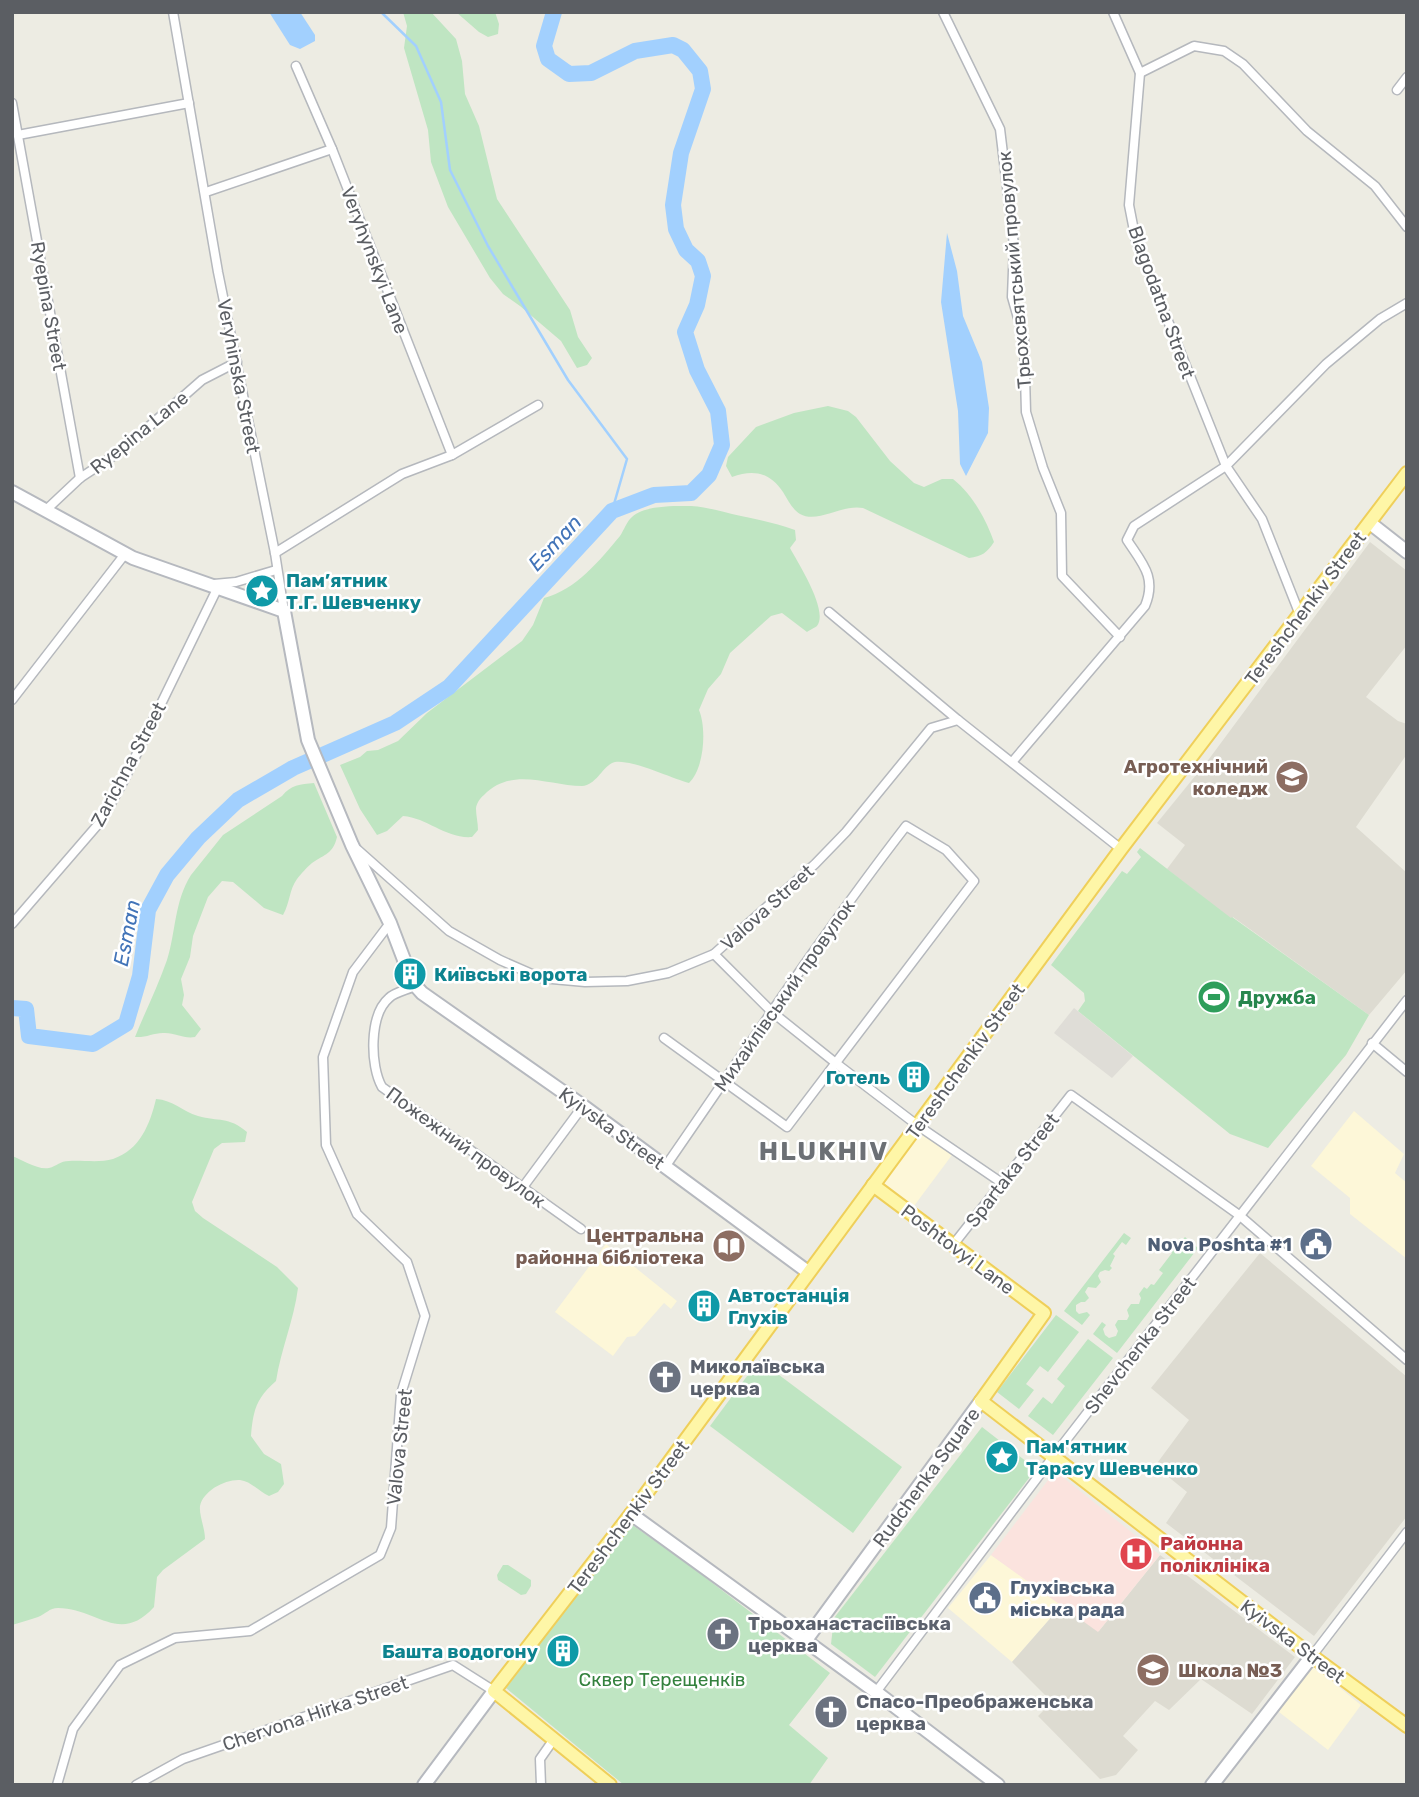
<svg xmlns="http://www.w3.org/2000/svg" width="1419" height="1797" font-family="Rubik,sans-serif">
<rect width="100%" height="100%" fill="#edece3"/>
<!-- commercial -->
<g fill="#fdf7d8">
<path d="M1354 1111 1404 1154 1395 1173 1407 1183V1259L1350 1214V1198L1311 1166Z"/>
<path d="M921 1132 952 1155 914 1206 882 1182Z"/>
<path d="M606 1244 677 1301 671 1309 664 1303 635 1336 627 1337 613 1356 555 1312Z"/>
<path d="M991 1555 1062 1605 1012 1662 948 1608Z"/>
<path d="M1312 1665 1361 1705 1328 1750 1275 1709Z"/>
</g>
<!-- industrial -->
<path fill="#dfddd7" d="M1074 1008 1133 1056 1112 1078 1054 1033Z"/>
<!-- education -->
<g fill="#dddbd1">
<path d="M1370 542 1407 571V645L1366 697 1398 721 1407 724V754L1356 827 1407 873V970L1369 1015 1233 917 1231 919 1167 869 1185 845 1157 823 1209 759Z"/>
<path d="M1260 1253 1407 1377V1516L1314 1636 1166 1523 1187 1492 1155 1466 1189 1420 1151 1388Z"/>
<path d="M1160 1555 1295 1657 1252 1714 1201 1679 1169 1710 1155 1701 1123 1736 1138 1750 1116 1775 1100 1779 1038 1716 1052 1702 1012 1662 1062 1605 1099 1631Z"/>
</g>
<!-- medical -->
<path fill="#fbe3de" d="M1055 1471 1160 1555 1098 1632 991 1555Z"/>
<!-- green -->
<g fill="#bfe5c2">
<path d="M403 12H431L456 39 462 61 465 94 479 126 497 199 570 310 578 337 592 358 587 365 577 368 561 341 520 306 503 294 490 278 448 207 431 162 428 130 404 48 407 26Z"/>
<path d="M456 12H495L499 24 498 34 488 37 479 32Z"/>
<path d="M828 406 848 411 856 417 890 461 914 483 924 487 942 479H953C972 494 986 519 994 542 987 553 982 556 969 558L863 508C841 504 818 524 800 514 792 509 788 500 783 492 770 472 753 469 732 477L726 466 728 457 756 427 794 413Z"/>
<path d="M691 506C708 507 723 512 741 516 761 520 775 523 795 530L796 540 790 548C798 563 829 611 817 626 816 627 808 631 807 632L782 613 771 616 730 653 721 674 708 689 699 710C707 729 704 769 689 783 673 779 625 756 612 763 601 769 596 785 582 786 549 786 512 766 484 795 480 798 476 804 476 809 476 815 478 823 478 830L472 837C446 839 428 818 403 816L387 831 377 835 360 809 340 765 360 757 367 751 378 750 398 741 427 713 522 641 533 625 544 598C576 590 600 560 620 536 624 530 627 521 632 517 645 505 674 506 691 506Z"/>
<path d="M314 783 337 837C333 854 325 854 312 863 307 867 301 874 297 879 289 890 290 903 283 915L264 908 233 882 222 881 208 897 193 936 190 957 181 979 184 995 182 1005 201 1029 195 1037C184 1039 176 1033 165 1033 155 1032 146 1038 135 1037 145 1012 158 986 167 960 176 932 174 902 191 875L223 835 282 796C291 785 300 784 314 783Z"/>
<path d="M1140 848 1231 918 1232 917 1369 1015 1346 1055 1268 1148 1230 1134 1078 1011 1085 1001 1084 993 1051 965 1122 871 1127 874 1141 857 1137 852Z"/>
<path d="M156 1099C173 1100 182 1111 198 1116 219 1122 228 1116 247 1132L245 1142 222 1143 214 1149 192 1202 195 1211 203 1218 277 1267 298 1288C294 1320 281 1349 276 1381 256 1398 253 1411 251 1436L264 1454 281 1464 284 1484 278 1492 269 1496C259 1491 250 1481 240 1480 225 1479 203 1491 200 1506 199 1516 205 1528 205 1539L163 1570 157 1577 154 1607C120 1645 96 1608 58 1608 49 1608 46 1614 38 1617 30 1620 21 1622 12 1625V1156C23 1160 37 1170 49 1168 57 1166 60 1161 69 1161 82 1160 100 1163 113 1159 140 1150 150 1124 156 1099Z"/>
<path d="M1124 1233 1131 1238 1126 1245 1122 1242 1113 1254 1115 1256 1110 1266 1112 1268 1109 1271 1105 1270 1100 1272 1098 1276 1101 1282 1096 1288 1088 1287 1085 1292 1089 1298 1085 1302H1081L1076 1305V1311L1079 1314 1087 1312 1090 1315 1082 1325 1064 1311Z"/>
<path d="M1185 1237 1198 1248 1117 1353 1093 1334 1102 1322 1106 1325 1103 1329 1105 1335 1109 1338 1116 1336 1118 1331 1115 1325 1118 1320H1127L1129 1316 1127 1310 1131 1304H1139L1141 1298 1139 1294 1144 1287 1147 1289 1151 1284 1154 1285 1163 1273 1159 1270 1172 1253 1170 1250 1180 1238 1182 1240Z"/>
<path d="M1056 1315 1079 1332 1048 1372 1040 1366 1026 1384 1034 1390 1019 1409 997 1392Z"/>
<path d="M1088 1339 1113 1358 1053 1435 1028 1416 1043 1397 1052 1404 1065 1386 1057 1379Z"/>
<path d="M759 1360 902 1467 853 1533 710 1426Z"/>
<path d="M982 1427 1036 1469 875 1677 831 1644 834 1618Z"/>
<path d="M631 1524 689 1565 830 1673 789 1725 828 1758 809 1785H624L506 1688Z"/>
<path d="M503 1565H508L531 1580V1586L526 1594 521 1595 498 1580 497 1575Z"/>
</g>
<!-- water -->
<g fill="#a2d0fe">
<path d="M269 12H300L315 35V41L300 49 290 45Z"/>
<path d="M947 233 957 271 963 316 982 362 989 408 988 433 966 476 960 464 958 411 941 302Z"/>
</g>
<g fill="none" stroke-linecap="round" stroke-linejoin="round">
<!-- stream -->
<path stroke="#a2d0fe" stroke-width="2.5" d="M381 12 416 46 441 102 450 170 488 246 568 380 627 459 612 511"/>
<!-- river -->
<path stroke="#a2d0fe" stroke-width="16" d="M12 1008 26 1009 29 1036 93 1044 126 1024 140 976 148 910 167 875 198 838 238 800 293 768 395 723 449 687 612 511 654 495 691 493 709 475 722 445 718 411 697 370 685 332 697 305 703 276 698 261 686 250 676 229 673 205 681 153 703 89 700 71 683 50 673 45 635 51 591 73 569 74 548 59 544 46 554 12"/>
<defs>
<g id="street">
<path d="M173 12 218 272 275 553 284 611"/>
<path d="M943 12 1000 129 1014 245 1012 297 1024 339 1026 412 1043 468 1061 513 1062 576 1120 637"/>
<path d="M1113 12 1140 73 1129 205 1136 241 1226 466 1262 519 1300 615"/>
<path d="M296 66 332 149 452 455"/>
<path d="M1140 73 1194 46 1224 51 1243 64 1307 131 1375 186 1407 227"/>
<path d="M1397 90 1407 77"/>
<path d="M12 103 80 478"/>
<path d="M18 135 189 103"/>
<path d="M206 192 332 149"/>
<path d="M46 510 80 478 121 451 202 380 237 362"/>
<path d="M275 553 402 474 452 455 538 405"/>
<path d="M214 584 236 582 276 570"/>
<path d="M829 612 958 720 1121 849"/>
<path d="M12 700 125 554"/>
<path d="M1013 761 1145 606C1157 577 1142 563 1127 540L1134 526 1226 466 1326 364 1380 319 1407 303"/>
<path d="M358 850 449 931 500 960 541 978 585 982 627 981 668 973 714 954 815 864 846 832 931 728 958 720"/>
<path d="M12 924 101 821 123 782 218 587"/>
<path d="M714 954 772 1012 837 1064 917 1125 1002 1183"/>
<path d="M415 986C407 990 395 992 389 998 369 1015 370 1066 382 1087L581 1229"/>
<path d="M664 1038 787 1127 974 881 946 850 906 826C821 936 744 1053 665 1167"/>
<path d="M1372 1043 1407 1072"/>
<path d="M523 1187 583 1106"/>
<path d="M953 1245 1071 1095 1239 1215 1407 1360"/>
<path d="M1312 1656 1407 1532"/>
<path d="M876 1692 1053 1457 1407 1000"/>
<path d="M57 1785 73 1729 120 1665 175 1638 250 1631 380 1555 391 1528 401 1394 425 1316 407 1262 357 1214 326 1145 323 1057 353 972 390 923"/>
<path d="M136 1785 183 1759 453 1665 494 1691"/>
<path d="M541 1785 540 1759 554 1739"/>
</g>
<g id="secondary">
<path d="M12 492 133 558 284 611 308 740 352 845 390 923 406 965"/>
<path d="M1370 523 1407 552"/>
<path d="M413 983 422 993 583 1106 808 1272"/>
<path d="M631 1514 876 1692 998 1785"/>
<path d="M806 1640 981 1401"/>
<path d="M424 1785 494 1691"/>
<path d="M1212 1785 1312 1656"/>
</g>
<g id="primary">
<path d="M873 1185 1044 1313 981 1401 1312 1656 1407 1726"/>
<path d="M610 1785 494 1691 631 1514 1121 849 1407 473"/>
</g>
</defs>
<!-- street casing -->
<use href="#street" stroke="#b5b8bd" stroke-width="11"/>
<!-- secondary casing -->
<use href="#secondary" stroke="#b6b9bf" stroke-width="16"/>
<!-- primary casing -->
<use href="#primary" stroke="#efcf5a" stroke-width="16"/>
<!-- street -->
<use href="#street" stroke="#fff" stroke-width="8"/>
<!-- secondary -->
<use href="#secondary" stroke="#fff" stroke-width="12"/>
<!-- primary -->
<use href="#primary" stroke="#fef6a7" stroke-width="12"/>
</g>
<!-- icons -->
<defs>
<symbol id="sight-disc" viewBox="-11 -11 22 22"><circle r="9.5" fill="#0f9aa8" stroke="#fff"/><path d="M0-6L1.8-2.2L6-1.7L2.9 1.2L3.7 5.4L0 3.3L-3.7 5.4L-2.9 1.2L-6-1.7L-1.8-2.2Z" fill="#fff"/></symbol>
<symbol id="university-disc" viewBox="-11 -11 22 22"><circle r="9.5" fill="#8d6e63" stroke="#fff"/><path d="M0-5L7-2L0 1L-7-2ZM-4 1L0 2.5L4 1V4Q0 6-4 4Z" fill="#fff"/></symbol>
<symbol id="building-disc" viewBox="-11 -11 22 22"><circle r="9.5" fill="#0f9aa8" stroke="#fff"/><path d="M-4-6H4V6H1V3H-1V6H-4ZM-2.5-4.3h1.7v1.8h-1.7ZM.8-4.3h1.7v1.8H.8ZM-2.5-1h1.7V.8h-1.7ZM.8-1h1.7V.8H.8Z" fill="#fff"/></symbol>
<symbol id="stadium-disc" viewBox="-11 -11 22 22"><circle r="9.5" fill="#2e9e5b" stroke="#fff"/><path d="M0-5a6.5 5 0 1 0 0 10a6.5 5 0 1 0 0-10ZM-3.5-1.8h7v3.6h-7Z" fill="#fff"/></symbol>
<symbol id="civic-disc" viewBox="-11 -11 22 22"><circle r="9.5" fill="#5c6f8a" stroke="#fff"/><path d="M-.6-6.5H3V-4.5H.6V-3L4-1V1h2V6H-6V1h2V-1L-.6-3ZM-1.2 2.5V6h2.4V2.5Z" fill="#fff"/></symbol>
<symbol id="library-disc" viewBox="-11 -11 22 22"><circle r="9.5" fill="#8d6e63" stroke="#fff"/><path d="M-6-4Q-3-5.5-.7-3.5V5Q-3 3-6 4ZM6-4Q3-5.5 .7-3.5V5Q3 3 6 4Z" fill="#fff"/></symbol>
<symbol id="church-disc" viewBox="-11 -11 22 22"><circle r="9.5" fill="#6b7280" stroke="#fff"/><path d="M-1.2-6h2.4v3.5h3.3v2.4h-3.3V6h-2.4V-.1h-3.3v-2.4h3.3Z" fill="#fff"/></symbol>
<symbol id="hospital-disc" viewBox="-11 -11 22 22"><circle r="9.5" fill="#e0444e" stroke="#fff"/><path d="M-5-5h3v3.5h4V-5h3V5h-3V1.5h-4V5h-3Z" fill="#fff"/></symbol>
<symbol id="school-disc" viewBox="-11 -11 22 22"><circle r="9.5" fill="#8d6e63" stroke="#fff"/><path d="M0-5L7-2L0 1L-7-2ZM-4 1L0 2.5L4 1V4Q0 6-4 4Z" fill="#fff"/></symbol>
</defs>
<g fill-rule="evenodd">
<use href="#sight-disc" x="243" y="572" width="38" height="38"/>
<use href="#university-disc" x="1273" y="758" width="38" height="38"/>
<use href="#building-disc" x="391" y="955" width="38" height="38"/>
<use href="#stadium-disc" x="1195" y="978" width="38" height="38"/>
<use href="#building-disc" x="895" y="1058" width="38" height="38"/>
<use href="#civic-disc" x="1297" y="1225" width="38" height="38"/>
<use href="#library-disc" x="710" y="1227" width="38" height="38"/>
<use href="#building-disc" x="685" y="1287" width="38" height="38"/>
<use href="#church-disc" x="646" y="1358" width="38" height="38"/>
<use href="#sight-disc" x="983" y="1438" width="38" height="38"/>
<use href="#hospital-disc" x="1117" y="1535" width="38" height="38"/>
<use href="#civic-disc" x="966" y="1579" width="38" height="38"/>
<use href="#church-disc" x="704" y="1615" width="38" height="38"/>
<use href="#building-disc" x="544" y="1632" width="38" height="38"/>
<use href="#school-disc" x="1134" y="1651" width="38" height="38"/>
<use href="#church-disc" x="812" y="1693" width="38" height="38"/>
</g>
<g text-anchor="middle" stroke-width="5" stroke-linejoin="round" paint-order="stroke">
<!-- street labels -->
<g font-size="19" fill="#5b5e63" stroke="#fff">
<text transform="translate(375 260) rotate(69)" y="7">Veryhynskyi Lane</text>
<text transform="translate(1014 270) rotate(-95)" y="7">Трьохсвятський провулок</text>
<text transform="translate(1162 302) rotate(70)" y="7">Blagodatna Street</text>
<text transform="translate(49 306) rotate(80)" y="7">Ryepina Street</text>
<text transform="translate(239 376) rotate(79)" y="7">Veryhinska Street</text>
<text transform="translate(139 432) rotate(-39)" y="7">Ryepina Lane</text>
<text transform="translate(1305 608) rotate(-53)" y="7">Tereshchenkiv Street</text>
<text transform="translate(128 764) rotate(-62)" y="7">Zarichna Street</text>
<text transform="translate(767 907) rotate(-42)" y="7">Valova Street</text>
<text transform="translate(784 995) rotate(-55)" y="7">Михайлівський провулок</text>
<text transform="translate(965 1061) rotate(-54)" y="7">Tereshchenkiv Street</text>
<text transform="translate(612 1128) rotate(36)" y="7">Kyivska Street</text>
<text transform="translate(466 1147) rotate(36)" y="7">Пожежний провулок</text>
<text transform="translate(1012 1170) rotate(-52)" y="7">Spartaka Street</text>
<text transform="translate(958 1249) rotate(37)" y="7">Poshtovyi Lane</text>
<text transform="translate(1140 1345) rotate(-52)" y="7">Shevchenka Street</text>
<text transform="translate(399 1447) rotate(-84)" y="7">Valova Street</text>
<text transform="translate(926 1477) rotate(-54)" y="7">Rudchenka Square</text>
<text transform="translate(628 1517) rotate(-53)" y="7">Tereshchenkiv Street</text>
<text transform="translate(1293 1641) rotate(37)" y="7">Kyivska Street</text>
<text transform="translate(315 1713) rotate(-19)" y="7">Chervona Hirka Street</text>
</g>
<!-- culture labels -->
<g font-size="19" font-weight="bold" fill="#0d838f" stroke="#fff" text-anchor="start">
<text x="286" y="587">Пам’ятник<tspan x="286" dy="22">Т.Г. Шевченку</tspan></text>
<text x="434" y="981">Київські ворота</text>
<text x="890" y="1084" text-anchor="end">Готель</text>
<text x="728" y="1302">Автостанція<tspan x="728" dy="22">Глухів</tspan></text>
<text x="1026" y="1453">Пам'ятник<tspan x="1026" dy="22">Тарасу Шевченко</tspan></text>
<text x="538" y="1658" text-anchor="end">Башта водогону</text>
</g>
<!-- education labels -->
<g font-size="19" font-weight="bold" fill="#785e54" stroke="#fff" text-anchor="end">
<text x="1268" y="773">Агротехнічний<tspan x="1268" dy="22">коледж</tspan></text>
<text x="704" y="1242">Центральна<tspan x="704" dy="22">районна бібліотека</tspan></text>
<text x="1178" y="1677" text-anchor="start">Школа №3</text>
</g>
<!-- leisure labels -->
<g font-size="19" font-weight="bold" fill="#27864d" stroke="#fff" text-anchor="start">
<text x="1238" y="1004">Дружба</text>
</g>
<!-- service labels -->
<g font-size="19" font-weight="bold" fill="#4e5e75" stroke="#fff" text-anchor="end">
<text x="1292" y="1251">Nova Poshta #1</text>
<text x="1010" y="1594" text-anchor="start">Глухівська<tspan x="1010" dy="22">міська рада</tspan></text>
</g>
<!-- worship labels -->
<g font-size="19" font-weight="bold" fill="#5b616d" stroke="#fff" text-anchor="start">
<text x="690" y="1373">Миколаївська<tspan x="690" dy="22">церква</tspan></text>
<text x="748" y="1630">Трьоханастасіївська<tspan x="748" dy="22">церква</tspan></text>
<text x="856" y="1708">Спасо-Преображенська<tspan x="856" dy="22">церква</tspan></text>
</g>
<!-- health labels -->
<g font-size="19" font-weight="bold" fill="#be3a42" stroke="#fff" text-anchor="start">
<text x="1160" y="1550">Районна<tspan x="1160" dy="22">поліклініка</tspan></text>
</g>
<!-- park labels -->
<g font-size="19" fill="#34813e" stroke="#fff">
<text x="662" y="1686">Сквер Терещенків</text>
</g>
<!-- water labels -->
<g font-size="21" font-style="italic" fill="#4274b8" stroke="#fff">
<text transform="translate(555 543) rotate(-47)" y="7">Esman</text>
<text transform="translate(127 933) rotate(-79)" y="7">Esman</text>
</g>
<!-- district labels -->
<g font-size="26" font-weight="bold" letter-spacing="2" fill="#6c7075" stroke="#fff">
<text x="824" y="1160">HLUKHIV</text>
</g>
</g>
<!-- border -->
<rect width="1419" height="1797" fill="none" stroke="#5b5e63" stroke-width="28"/>
</svg>
